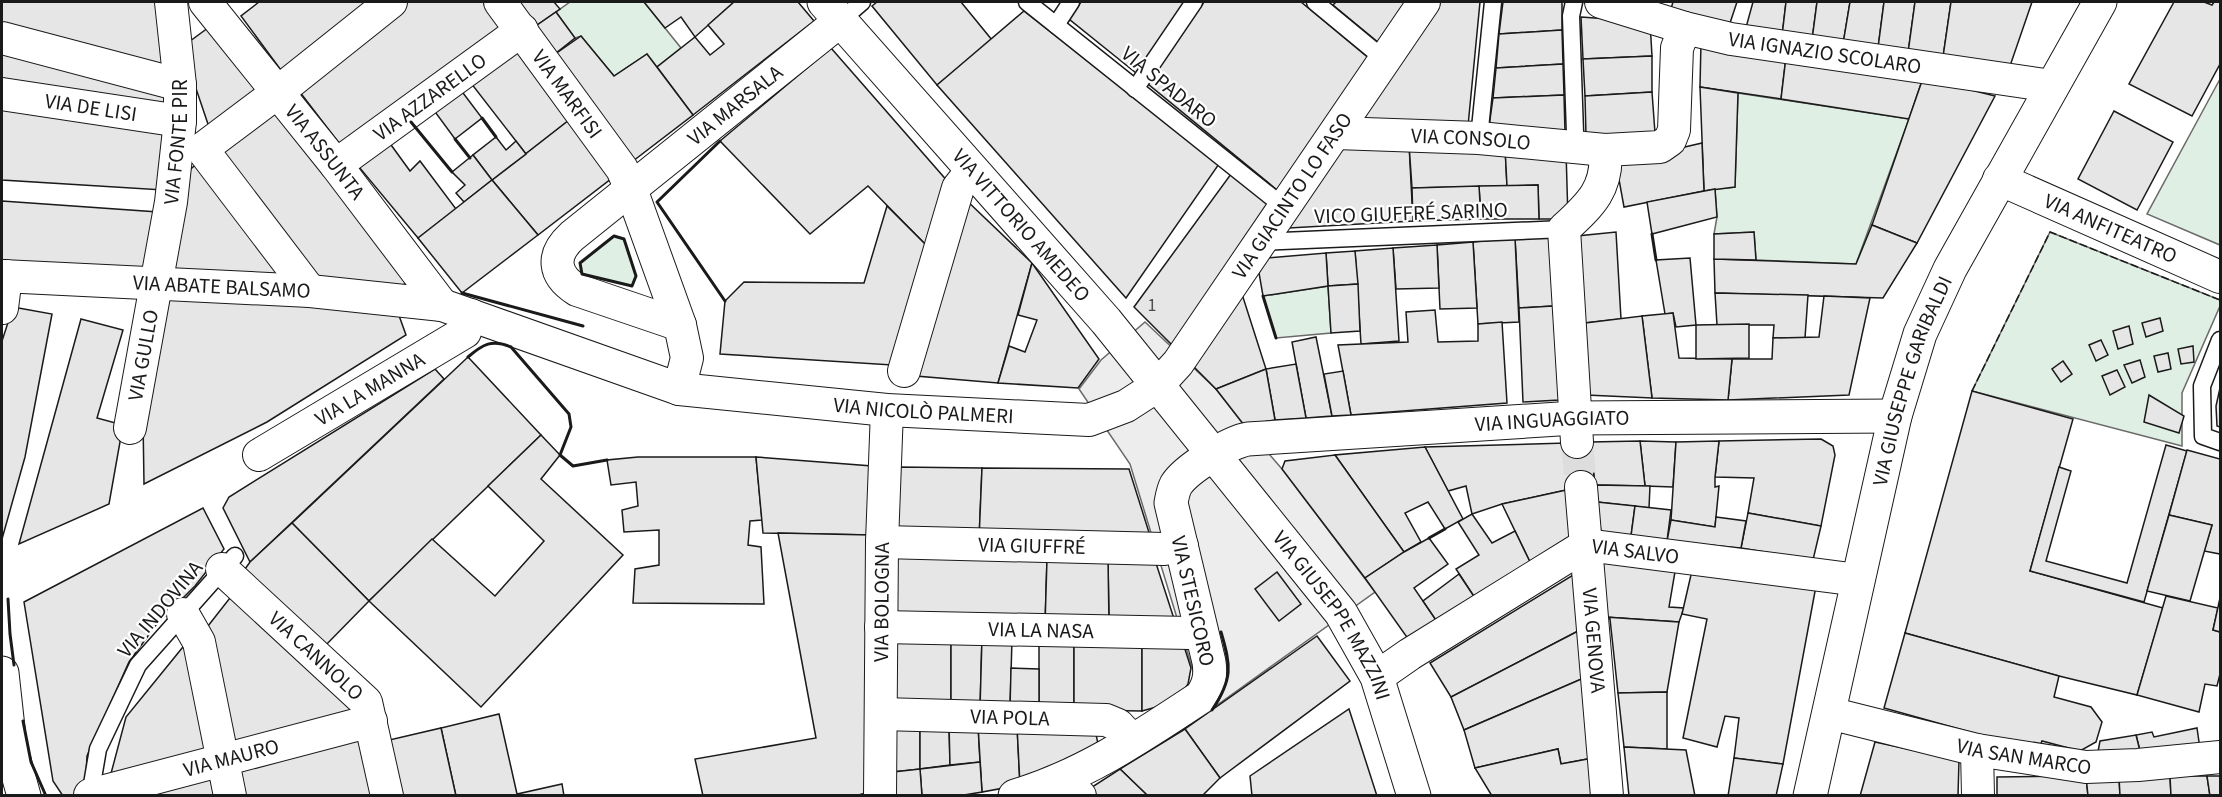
<svg xmlns="http://www.w3.org/2000/svg" width="2222" height="797" font-family="'Source Sans 3',sans-serif">
<rect width="100%" height="100%" fill="#fff"/>
<!-- green -->
<g fill="#e0efe3" stroke="#6a6a6a" stroke-width="1.5">
<path d="M570 2H644L681 48 657 67 647 54 614 76 581 36 575 38 556 12Z"/>
<path d="M2220 79V245L2147 214Z"/>
<path d="M1738 93 1909 119 1856 264 1756 260 1754 232 1714 234 1717 217 1715 189 1735 187Z"/>
<path d="M2050 232 2220 300V306L2182 393V446L1972 391Z"/>
<path d="M614 236 624 239 636 276 632 286 582 274 580 263Z"/>
<path d="M1328 286 1331 333 1276 338 1263 296Z"/>
</g>
<!-- parking -->
<path fill="#ededed" stroke="#6a6a6a" stroke-width="1.5" d="M1145 322 1216 389 1244 425 1282 469 1375 592 1206 713 1130 464 1079 389 1101 360Z"/>
<!-- building -->
<g fill="#e6e6e6" stroke="#1a1a1a" stroke-width="1.5">
<path d="M2 2H160L164 71 2 27Z"/>
<path d="M259 2H378L286 77 241 16Z"/>
<path d="M407 2H484L503 28 342 147 296 87Z"/>
<path d="M510 2H554L560 9 530 30Z"/>
<path d="M644 2H734L695 37 681 17 665 28Z"/>
<path d="M734 2H798L814 21 693 115 657 67 695 37 710 55 724 44 708 25Z"/>
<path d="M877 2H961L992 40 937 85 872 6Z"/>
<path d="M1081 2H1185L1136 73 1069 19Z"/>
<path d="M1204 2H1301L1371 60 1282 194 1148 84Z"/>
<path d="M1336 2H1409L1379 43 1333 5Z"/>
<path d="M1437 2H1480L1468 126 1358 124Z"/>
<path d="M1503 2H1562V30L1499 34Z"/>
<path d="M1673 2H1737L1728 29 1670 12Z"/>
<path d="M1753 2H1786L1782 36 1745 31Z"/>
<path d="M1786 2H1817L1812 40 1782 36Z"/>
<path d="M1817 2H1850L1843 44 1812 40Z"/>
<path d="M1850 2H1884L1878 48 1843 44Z"/>
<path d="M1884 2H1915L1908 53 1878 48Z"/>
<path d="M1915 2H1951L1943 57 1908 53Z"/>
<path d="M1951 2H2032L2010 66 1943 57Z"/>
<path d="M2174 2H2204L2212 5 2214 2H2220V64L2192 116 2129 84Z"/>
<path d="M1024 11 1219 164 1126 298 937 85Z"/>
<path d="M556 12 575 38 551 57 530 30Z"/>
<path d="M1581 17 1650 22 1652 56 1583 59Z"/>
<path d="M212 25 266 92 211 133 182 47Z"/>
<path d="M1562 30 1563 64 1496 68 1499 34Z"/>
<path d="M581 36 614 76 647 54 693 115 633 161 551 57Z"/>
<path d="M1701 42 1786 57 1781 99 1700 87Z"/>
<path d="M517 44 573 117 526 154 467 78Z"/>
<path d="M2 45 167 88 164 109 2 86Z"/>
<path d="M831 48 949 183 928 247 868 186 810 234 720 141Z"/>
<path d="M1652 56V92L1585 96 1583 59Z"/>
<path d="M1786 57 1923 78 1909 119 1781 99Z"/>
<path d="M1563 64 1564 95 1493 98 1496 68Z"/>
<path d="M1923 78 1995 96 1917 243 1872 225Z"/>
<path d="M457 85 482 118 455 139 430 105Z"/>
<path d="M1700 87 1738 93 1735 187 1704 191Z"/>
<path d="M1652 92 1655 133 1586 136 1585 96Z"/>
<path d="M1564 95 1565 132 1489 127 1493 98Z"/>
<path d="M2 104 169 127 163 190 2 180Z"/>
<path d="M275 104 411 279 395 291 317 283 213 152Z"/>
<path d="M2114 111 2173 142 2137 210 2078 179Z"/>
<path d="M573 117 616 175 538 235 492 180Z"/>
<path d="M496 137 506 150 516 141 526 154 492 180 473 155Z"/>
<path d="M386 138 410 171 420 161 456 209 418 238 354 161Z"/>
<path d="M1702 143 1704 191 1624 207 1616 163Z"/>
<path d="M1409 144 1413 221 1289 228 1288 220 1342 145Z"/>
<path d="M1409 144 1505 147 1507 186 1412 188Z"/>
<path d="M1505 147 1566 151 1568 219H1539L1538 185 1507 186Z"/>
<path d="M473 155 492 180 464 202 456 193 465 185 452 172Z"/>
<path d="M200 161 285 271 277 279 165 277 185 174Z"/>
<path d="M1231 174 1274 209 1178 351 1134 307Z"/>
<path d="M492 180 538 235 462 293 418 238Z"/>
<path d="M1538 185 1539 219H1481L1479 186Z"/>
<path d="M1479 186 1481 219 1413 221 1412 188Z"/>
<path d="M1715 189 1717 217 1652 234 1647 202Z"/>
<path d="M964 198 1032 263 998 383 916 376Z"/>
<path d="M2 201 158 212 149 274 2 264Z"/>
<path d="M887 206 928 247 892 365 720 354 725 301 744 282 864 283Z"/>
<path d="M1872 225 1917 243 1883 298 1715 293 1714 259 1856 264Z"/>
<path d="M1616 232 1621 319 1585 323 1577 236Z"/>
<path d="M1754 232 1756 260 1714 259V234Z"/>
<path d="M1550 236 1553 306 1519 308 1515 238Z"/>
<path d="M1515 238 1519 322 1478 324 1473 242Z"/>
<path d="M1473 242 1477 308 1440 309 1437 245Z"/>
<path d="M1437 245 1439 288 1396 289 1393 248Z"/>
<path d="M1393 248 1399 341 1361 344 1355 251Z"/>
<path d="M1355 251 1358 284 1328 286 1326 253Z"/>
<path d="M1326 253 1328 286 1263 296 1259 273 1267 258Z"/>
<path d="M1690 258 1696 325 1676 327 1673 313 1665 314 1656 260Z"/>
<path d="M1032 263 1099 359 1078 388 998 383 1009 346 1025 352 1037 320 1018 315Z"/>
<path d="M1358 284 1360 331 1331 333 1328 286Z"/>
<path d="M1241 291 1266 369 1216 389 1191 364Z"/>
<path d="M1715 293 1808 295 1805 338H1773L1774 325H1717Z"/>
<path d="M1824 296 1870 298 1849 395 1728 400 1732 359H1772L1773 338 1819 337Z"/>
<path d="M166 297 397 310 406 335 267 422 144 484 143 419Z"/>
<path d="M1553 306 1559 400 1523 402 1519 308Z"/>
<path d="M13 307 52 314 25 457 2 539V341Z"/>
<path d="M1435 310 1438 342 1478 341V324L1502 322 1507 403 1351 415 1338 345 1408 342 1406 312Z"/>
<path d="M1673 313 1679 358 1732 359 1728 400 1652 398 1642 316Z"/>
<path d="M1642 316 1652 398 1586 395 1585 323Z"/>
<path d="M2160 318 2163 331 2146 337 2142 323Z"/>
<path d="M81 319 123 330 97 418 123 425 109 504 19 544Z"/>
<path d="M1749 324V358L1696 359V325Z"/>
<path d="M2129 326 2133 344 2118 349 2113 331Z"/>
<path d="M1316 337 1332 416 1306 418 1292 342Z"/>
<path d="M2101 340 2108 355 2096 361 2089 345Z"/>
<path d="M2193 346 2194 362 2181 364 2178 349Z"/>
<path d="M2168 353 2171 369 2158 372 2154 356Z"/>
<path d="M468 357 541 435 369 601 292 523Z"/>
<path d="M2140 360 2145 377 2132 383 2124 365Z"/>
<path d="M2063 361 2072 374 2061 382 2052 369Z"/>
<path d="M1296 364 1306 418 1275 420 1266 369Z"/>
<path d="M435 369 444 379 250 562 223 508 229 497Z"/>
<path d="M1266 369 1275 420 1244 425 1216 389Z"/>
<path d="M2117 370 2125 387 2110 395 2102 376Z"/>
<path d="M1343 371 1351 415 1332 416 1324 374Z"/>
<path d="M2220 388V427L2217 426 2216 406Z"/>
<path d="M1972 391 2073 419 2030 571 2163 608 2137 695 2059 676 1905 633Z"/>
<path d="M2149 395 2184 416 2179 433 2144 422Z"/>
<path d="M541 435 560 455 541 479 623 555 481 707 369 601 432 539 495 596 544 541 488 486Z"/>
<path d="M1821 439 1833 446 1835 455 1821 526 1748 513 1754 478 1715 477 1719 441Z"/>
<path d="M1640 441 1676 442 1673 487 1645 486Z"/>
<path d="M1640 441 1645 486 1595 485 1590 442Z"/>
<path d="M1719 441 1715 477V487L1719 486 1715 527 1671 520 1676 442Z"/>
<path d="M1590 442 1595 485 1571 489 1567 443Z"/>
<path d="M1567 443 1571 489 1502 504 1472 514 1466 486 1448 491 1425 447Z"/>
<path d="M2166 445 2187 451 2144 602 2030 571 2059 467 2071 471 2046 561 2127 583Z"/>
<path d="M1425 447 1463 519 1445 529 1428 502 1405 513 1421 542 1404 552 1335 455Z"/>
<path d="M2187 450 2220 459V554L2204 551 2212 525 2169 515Z"/>
<path d="M1335 455 1404 552 1365 578 1282 469 1285 461Z"/>
<path d="M638 457H756L762 520 750 521 748 545 761 547 764 604 633 603 635 569 659 565V530L624 532 622 510 638 506 636 482 611 485 607 460Z"/>
<path d="M756 457 872 466 871 535 763 533Z"/>
<path d="M897 467 982 468 979 540 896 537Z"/>
<path d="M982 468 1129 469 1152 542 979 540Z"/>
<path d="M1595 485 1650 486 1649 508 1597 502Z"/>
<path d="M1571 489 1575 539 1530 562 1502 504Z"/>
<path d="M1597 502 1635 506 1631 536 1601 532Z"/>
<path d="M1635 506 1671 510 1667 541 1631 536Z"/>
<path d="M203 508 224 549 195 586 156 625 129 662 87 756 85 796H63L53 781 24 602Z"/>
<path d="M1748 513 1821 526 1813 560 1741 548Z"/>
<path d="M1472 514 1492 543 1515 531 1530 562 1475 598 1456 569 1479 555 1458 522Z"/>
<path d="M2169 515 2212 525 2190 601 2147 591Z"/>
<path d="M1716 517 1746 521 1741 548 1667 541 1671 520 1715 527Z"/>
<path d="M292 523 369 601 322 649 245 569 250 562Z"/>
<path d="M778 533 871 535 869 792 855 796H703L695 759 816 738Z"/>
<path d="M1429 538 1448 564 1414 588 1438 623 1411 643 1365 578 1404 552Z"/>
<path d="M896 550 1047 559 1045 625 896 619Z"/>
<path d="M1603 555 1676 566 1669 607 1684 608 1679 622 1605 617Z"/>
<path d="M1154 557 1176 625 1109 623 1108 559Z"/>
<path d="M1047 559H1108L1109 623 1045 625Z"/>
<path d="M1693 566 1816 586 1783 764 1734 758 1739 718 1725 716 1717 747 1683 738 1707 619 1682 614Z"/>
<path d="M1277 572 1301 604 1279 621 1255 589Z"/>
<path d="M1578 572 1582 629 1451 697 1430 663Z"/>
<path d="M1459 574 1475 598 1438 623 1423 601Z"/>
<path d="M233 594 361 717 233 748 208 626Z"/>
<path d="M2166 596 2218 608 2213 630 2220 632V674L2217 686 2205 684 2199 712 2137 695Z"/>
<path d="M2220 598V632L2213 630Z"/>
<path d="M1605 617 1679 622 1667 692 1618 693 1610 619Z"/>
<path d="M1582 629 1586 677 1464 730 1451 697Z"/>
<path d="M1905 633 2059 676 2054 697 2091 707 2102 722 2096 742 2080 751 2042 741 2038 751 1884 708Z"/>
<path d="M895 635 951 636V709H895Z"/>
<path d="M951 636 982 637 980 709H951Z"/>
<path d="M1317 636 1350 681 1220 778 1185 729Z"/>
<path d="M982 637 1012 639 1010 709H980Z"/>
<rect x="1039" y="638" width="35" height="72"/>
<path d="M1074 638 1142 640V711L1074 710Z"/>
<path d="M1142 640H1182L1191 668 1188 684 1182 693 1160 706 1142 711Z"/>
<path d="M187 642 212 752 109 781 126 717Z"/>
<path d="M1011 668 1039 669V710L1010 709Z"/>
<path d="M1586 677 1593 758 1561 764 1558 749 1475 768 1464 730Z"/>
<path d="M1667 692V749L1624 747 1618 693Z"/>
<path d="M1349 709 1377 796H1252L1250 776Z"/>
<path d="M499 714 517 794 562 784 564 796H456L441 728Z"/>
<path d="M894 722 920 723V769L893 772Z"/>
<path d="M920 723 949 724 950 765 920 769Z"/>
<path d="M949 724 978 725 980 762 950 765Z"/>
<path d="M978 725 1017 726 1020 785 982 792Z"/>
<path d="M1017 726 1095 729 1099 749 1020 785Z"/>
<path d="M441 728 456 796H397L385 741Z"/>
<path d="M2197 728 2200 749 2142 759 2136 735 2152 732 2154 737Z"/>
<path d="M1185 729 1220 778 1202 796H1148L1120 769Z"/>
<path d="M364 735 377 796H243L236 769Z"/>
<path d="M2136 735 2142 759 2097 757 2100 741Z"/>
<path d="M1875 742 1959 760 1958 796H1860Z"/>
<path d="M1624 747 1686 750 1695 796H1629Z"/>
<path d="M1558 749 1561 764 1593 758 1595 796H1492L1475 768Z"/>
<path d="M1734 758 1783 764 1776 796H1728Z"/>
<path d="M980 762 982 792 958 796H922L920 769Z"/>
<path d="M920 769 922 796H893V772Z"/>
<path d="M1120 769 1148 796H1098L1089 789Z"/>
<path d="M215 776 219 796H122Z"/>
<path d="M2086 776 2088 796H1997V777Z"/>
<path d="M2086 776 2119 777 2120 796H2088Z"/>
<path d="M2170 776 2171 796H2120L2119 777Z"/>
<path d="M2170 776H2207L2210 796H2171Z"/>
<path d="M2207 776H2220V796H2210Z"/>
</g>
<g fill="none" stroke-linecap="round" stroke-linejoin="round">
<!-- street-tunnel -->
<path stroke="#ddd" stroke-width="32" stroke-dasharray="32 16" stroke-linecap="butt" d="M1577 442 1581 487"/>
<defs>
<g id="lane">
<path d="M1027 2 1284 207"/>
<path d="M1315 2 1384 59"/>
<path d="M1574 2 1571 16 1575 133"/>
<path d="M840 21 862 2"/>
<path d="M1056 25 1071 2"/>
<path d="M1135 89 1194 2"/>
<path d="M1479 138 1493 2"/>
<path d="M1260 242 1564 229"/>
<path d="M2220 340 2202 386 2203 436 2220 442"/>
<path d="M90 796 98 749 138 665 235 556"/>
</g>
<g id="street">
<path id="s1" d="M205 2 336 165 442 305"/>
<path id="s2" d="M500 2 622 169 631 189 680 325 687 358 679 389"/>
<path id="s3" d="M1601 2 1685 28 1731 39 2052 86"/>
<path d="M2 38 180 85"/>
<path id="s4" d="M2 94 180 121"/>
<path id="s5" d="M1336 133 1479 138 1605 150"/>
<path id="s6" d="M336 165 522 30"/>
<path id="s7" d="M1999 179 2220 277"/>
<path id="s8" d="M2 276 310 291 442 305 679 389 887 410 1089 420 1126 406 1157 386 1178 363 1424 2"/>
<path d="M310 291 202 149 278 92 391 2"/>
<path d="M2 308 6 276"/>
<path id="s9" d="M680 325 577 290C553 275 551 255 572 236L840 21"/>
<path d="M904 371 958 188 972 170"/>
<path id="s10" d="M130 428 171 202 180 121V85L171 2"/>
<path d="M1577 442 1564 229C1590 205 1609 188 1605 150L1660 147 1670 140 1674 130 1677 48 1685 28"/>
<path id="s11" d="M259 455 465 332 471 315"/>
<path id="s12" d="M1581 487 1607 796"/>
<path id="s13" d="M882 542 1164 549 1182 546"/>
<path id="s14" d="M222 569 366 702 387 796"/>
<path d="M183 614 199 642 230 796"/>
<path id="s15" d="M881 627 1190 633 1201 630"/>
<path id="s16" d="M1377 677 1410 654 1586 545 1858 580"/>
<path id="s17" d="M1829 713 1977 750 2086 767 2138 765 2220 757"/>
<path id="s18" d="M881 714 1106 720 1118 725 1132 740"/>
<path d="M1977 750 1978 796"/>
<path d="M1061 780 1080 796"/>
<path id="s19" d="M90 795 371 721"/>
<path id="s20" d="M880 796 882 542 887 410"/>
</g>
<g id="secondary">
<path id="s21" d="M824 2 1106 321 1341 613 1377 677 1414 796"/>
<path d="M2 673 10 746 24 796"/>
<path id="s22" d="M1015 796C1083 776 1142 736 1201 697 1209 685 1211 676 1209 662L1171 503C1172 497 1173 491 1176 485 1186 469 1230 442 1248 439L1574 418 1895 416"/>
<path id="s23" d="M1810 796 1895 416 1920 334 1950 269 2100 2"/>
</g>
</defs>
<!-- lane casing -->
<use href="#lane" stroke="#1a1a1a" stroke-width="19"/>
<!-- street casing -->
<use href="#street" stroke="#1a1a1a" stroke-width="34"/>
<!-- secondary casing -->
<use href="#secondary" stroke="#1a1a1a" stroke-width="35"/>
<!-- lane -->
<use href="#lane" stroke="#fff" stroke-width="16"/>
<!-- street -->
<use href="#street" stroke="#fff" stroke-width="32"/>
<!-- secondary -->
<use href="#secondary" stroke="#fff" stroke-width="33"/>
<!-- fence -->
<path stroke="#1a1a1a" stroke-width="1.5" stroke-dasharray="8 3" stroke-linecap="butt" d="M1972 391 2050 232 2220 300"/>
<!-- wall -->
<g stroke="#1a1a1a" stroke-width="3">
<path d="M482 118 496 137"/>
<path d="M411 122 452 172"/>
<path d="M455 139 470 158"/>
<path d="M720 141 657 202 725 301"/>
<path d="M1652 234 1656 260"/>
<path d="M614 236 624 239 636 276 632 286 582 274 580 263Z"/>
<path d="M462 293 583 326"/>
<path d="M1263 296 1276 338"/>
<path d="M468 357C483 344 492 339 511 347L569 414 571 427 560 455 573 466 607 460"/>
<path d="M1429 538 1445 529"/>
<path d="M8 599 10 634 14 665"/>
<path d="M1212 710C1233 679 1231 666 1221 632"/>
<path d="M23 721 31 762 46 796"/>
</g>
</g>
<g text-anchor="middle" stroke-width="4.5" stroke-linejoin="round" paint-order="stroke">
<!-- number labels -->
<g font-size="18" fill="#4d4d4d">
<text x="1152" y="311">1</text>
</g>
<!-- street labels -->
<g font-size="21" fill="#1a1a1a" stroke="#fff">
<text dy="7" stroke="none"><textPath href="#s3" startOffset="230">VIA IGNAZIO SCOLARO</textPath></text>
<text transform="translate(1169 87) rotate(39)" y="7">VIA SPADARO</text>
<text dy="7" stroke="none"><textPath href="#s2" startOffset="114">VIA MARFISI</textPath></text>
<text dy="7" stroke="none"><textPath href="#s6" startOffset="116">VIA AZZARELLO</textPath></text>
<text dy="7" stroke="none"><textPath href="#s9" startOffset="384">VIA MARSALA</textPath></text>
<text dy="7" stroke="none"><textPath href="#s4" startOffset="90">VIA DE LISI</textPath></text>
<text dy="7" stroke="none"><textPath href="#s5" startOffset="135">VIA CONSOLO</textPath></text>
<text dy="7" stroke="none"><textPath href="#s10" startOffset="290">VIA FONTE PIR</textPath></text>
<text dy="7" stroke="none"><textPath href="#s1" startOffset="192">VIA ASSUNTA</textPath></text>
<text dy="7" stroke="none"><textPath href="#s8" startOffset="1414">VIA GIACINTO LO FASO</textPath></text>
<text transform="translate(1411 213) rotate(-2)" y="7">VICO GIUFFRÉ SARINO</text>
<text dy="7" stroke="none"><textPath href="#s21" startOffset="298">VIA VITTORIO AMEDEO</textPath></text>
<text dy="7" stroke="none"><textPath href="#s7" startOffset="122">VIA ANFITEATRO</textPath></text>
<text dy="7" stroke="none"><textPath href="#s8" startOffset="220">VIA ABATE BALSAMO</textPath></text>
<text dy="7" stroke="none"><textPath href="#s10" startOffset="74">VIA GULLO</textPath></text>
<text dy="7" stroke="none"><textPath href="#s23" startOffset="428">VIA GIUSEPPE GARIBALDI</textPath></text>
<text dy="7" stroke="none"><textPath href="#s11" startOffset="129">VIA LA MANNA</textPath></text>
<text dy="7" stroke="none"><textPath href="#s8" startOffset="938">VIA NICOLÒ PALMERI</textPath></text>
<text dy="7" stroke="none"><textPath href="#s22" startOffset="822">VIA INGUAGGIATO</textPath></text>
<text dy="7" stroke="none"><textPath href="#s13" startOffset="150">VIA GIUFFRÉ</textPath></text>
<text dy="7" stroke="none"><textPath href="#s16" startOffset="297">VIA SALVO</textPath></text>
<text transform="translate(1193 601) rotate(77)" y="7">VIA STESICORO</text>
<text dy="7" stroke="none"><textPath href="#s20" startOffset="194">VIA BOLOGNA</textPath></text>
<text transform="translate(160 609) rotate(-50)" y="7">VIA INDOVINA</text>
<text dy="7" stroke="none"><textPath href="#s21" startOffset="798">VIA GIUSEPPE MAZZINI</textPath></text>
<text dy="7" stroke="none"><textPath href="#s15" startOffset="160">VIA LA NASA</textPath></text>
<text dy="7" stroke="none"><textPath href="#s12" startOffset="154">VIA GENOVA</textPath></text>
<text dy="7" stroke="none"><textPath href="#s14" startOffset="128">VIA CANNOLO</textPath></text>
<text dy="7" stroke="none"><textPath href="#s18" startOffset="129">VIA POLA</textPath></text>
<text dy="7" stroke="none"><textPath href="#s17" startOffset="200">VIA SAN MARCO</textPath></text>
<text dy="7" stroke="none"><textPath href="#s19" startOffset="146">VIA MAURO</textPath></text>
</g>
</g>
<!-- border -->
<rect width="2222" height="797" fill="none" stroke="#1a1a1a" stroke-width="6"/>
</svg>
